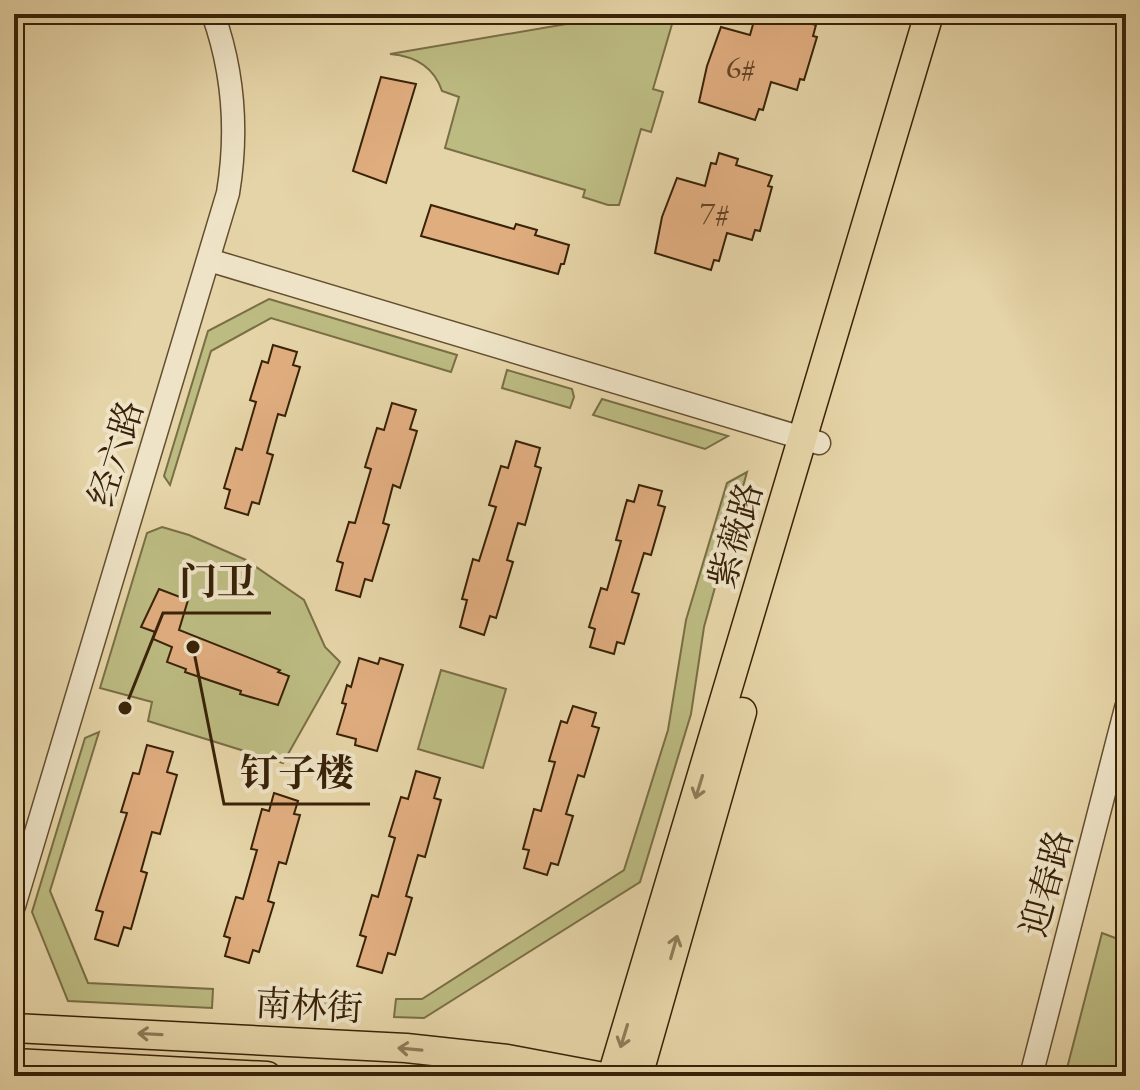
<svg xmlns="http://www.w3.org/2000/svg" width="1140" height="1090" font-family="'EB Garamond','Noto Serif SC',serif">
<rect width="100%" height="100%" fill="#e5d4a7"/>
<filter id="stains"><feTurbulence type="fractalNoise" baseFrequency=".0025" numOctaves="4"/><feColorMatrix values="0 0 0 0 .2 0 0 0 0 .09 0 0 0 0 .02 0 0 0 .5 -.17"/></filter>
<radialGradient id="worn" r=".72"><stop offset=".6" stop-color="#630" stop-opacity="0"/><stop offset="1" stop-color="#630" stop-opacity=".3"/></radialGradient>
<!-- green -->
<g fill="#bcbb82" stroke="#7a6e45" stroke-width="2">
<path d="M625 14H675L653 89 663 92 651 132 641 129 619 205H608L583 197 585 190 445 148 459 97 442 91C434 67 414 56 390 54Z"/>
<path d="M269 299 457 355 451 372 271 318 211 351 170 485 164 476 208 331Z"/>
<path d="M507 370 572 389 574 397 570 408 502 388Z"/>
<path d="M602 399 728 436 705 449 593 415Z"/>
<path d="M747 472 704 627 691 714 640 882 424 1018 394 1017 396 999H422L624 870 668 730 686 620 727 483Z"/>
<path d="M162 527 189 535 246 560 304 600 325 647 340 662 283 763 148 721 152 702 100 688 147 533Z"/>
<path d="M441 670 506 689 483 768 418 749Z"/>
<path d="M99 732 50 891 88 983 213 989 212 1008 68 1001 32 912 85 738Z"/>
<path d="M1102 933 1126 942V1076H1065Z"/>
<path d="M305 994 346 996 345 1014 305 1012Z"/>
</g>
<!-- building -->
<g fill="#e0ad7f" stroke="#392208" stroke-width="2">
<path d="M756 14H787L786 17 816 25 813 36 817 37 804 80 800 79 797 90 771 82 763 110 759 109 755 120 699 102 707 66 721 27 750 35Z"/>
<path d="M381 77 416 84 386 183 353 171Z"/>
<path d="M719 153 738 159 736 165 772 176 768 186 772 187 760 231 755 230 752 240 727 233 719 261 714 260 711 270 655 253 662 217 677 178 705 186 711 163 716 164Z"/>
<path d="M431 205 514 229 516 224 537 230 535 235 569 245 564 264H561L558 274 421 236Z"/>
<path d="M273 345 297 352 293 365 300 367 285 416 278 414 267 453 273 455 259 504 252 502 248 515 225 508 230 490 224 488 236 448 242 450 256 402 250 400 262 361 268 363Z"/>
<path d="M392 403 416 410 410 429 417 431 400 488 393 485 383 523 389 525 372 581 365 579 360 597 336 590 343 563 337 561 349 522 355 523 371 469 365 467 377 428 384 430Z"/>
<path d="M516 441 540 448 535 466 541 468 525 525 518 523 507 560 513 562 496 618 490 616 484 635 460 627 467 600 462 599 473 559 479 561 496 507 489 505 501 466 508 468Z"/>
<path d="M639 485 662 491 658 505 665 507 651 555 644 553 632 592 639 594 624 644 617 642 614 654 590 647 595 629 589 627 601 588 607 590 621 541 616 540 627 500 634 502Z"/>
<path d="M159 589 188 600 179 630 280 670 278 672 289 676 278 705 240 694 241 691 185 672 186 669 167 662 172 647 153 639 155 632 141 627Z"/>
<path d="M359 658 378 664 380 658 403 665 377 751 355 745 356 739 337 734 346 704 342 703 347 685 351 687Z"/>
<path d="M573 706 596 713 592 726 599 728 584 777 578 775 566 814 573 816 558 865 551 863 547 875 524 868 529 850 523 849 534 809 541 811 555 762 549 761 561 721 567 723Z"/>
<path d="M147 745 173 752 167 772 177 775 160 834 152 832 141 871 147 873 131 929 124 927 118 946 95 939 103 912 96 910 127 813 121 812 133 773 139 774Z"/>
<path d="M416 771 440 778 434 798 441 800 425 857 418 855 406 896 412 898 395 955 388 953 382 973 357 966 366 937 360 935 372 895 378 897 395 838 389 836 401 797 408 799Z"/>
<path d="M274 793 298 801 294 814 300 815 286 864 279 862 268 901 274 903 259 952 253 950 249 963 225 956 230 938 224 936 236 897 243 899 257 850 251 849 262 809 269 811Z"/>
</g>
<g fill="none" stroke-linecap="round" stroke-linejoin="round">
<defs>
<g id="minor">
<path d="M209 260 819 443"/>
<path d="M14 906 228 193C238 132 234 73 213 14"/>
<path d="M1031 1076 1126 708"/>
</g>
<g id="major">
<path d="M14 1028 406 1048 507 1059 598 1076"/>
<path d="M14 1063 267 1076"/>
<path d="M612 1076 929 14"/>
<path d="M638 1076 742 712"/>
</g>
</defs>
<!-- minor casing -->
<use href="#minor" stroke="#644e30" stroke-width="25"/>
<!-- major casing -->
<use href="#major" stroke="#392208" stroke-width="31"/>
<!-- minor -->
<use href="#minor" stroke="#eee3c6" stroke-width="22"/>
<!-- major -->
<use href="#major" stroke="#e5d4a7" stroke-width="28"/>
</g>
<!-- one-way arrows -->
<defs><path id="oneway-shaft" d="M-6 0H5M1.5-3L5.5 0L1.5 3" fill="none" stroke-width="1.6" stroke-linecap="round" stroke-linejoin="round" transform="scale(2)"/></defs>
<g stroke="#8f7b58">
<use href="#oneway-shaft" transform="translate(699 787) rotate(107)"/>
<use href="#oneway-shaft" transform="translate(674 947) rotate(-74)"/>
<use href="#oneway-shaft" transform="translate(150 1034) rotate(-177)"/>
<use href="#oneway-shaft" transform="translate(624 1036) rotate(107)"/>
<use href="#oneway-shaft" transform="translate(410 1049) rotate(-175)"/>
</g>
<g text-anchor="middle" stroke-width="8" stroke-linejoin="round" paint-order="stroke">
<!-- number labels -->
<g font-size="32" fill="#634526">
<text x="741" y="78">6#</text>
<text x="715" y="223">7#</text>
</g>
<!-- street labels -->
<g font-size="36" fill="#392208" stroke="#eee3c6">
<text transform="translate(115 453) rotate(-73)" y="13">经六路</text>
<text transform="translate(735 535) rotate(-74)" y="13">紫薇路</text>
<text transform="translate(1046 883) rotate(-75)" y="13">迎春路</text>
<text transform="translate(309 1005) rotate(3)" y="13">南林街</text>
</g>
</g>
<!-- callouts -->
<path fill="none" stroke="#392208" stroke-width="3" d="M125 708L163 613H271M193 647L224 804H370"/>
<g fill="#392208" stroke="#eee3c6" stroke-width="3">
<circle cx="125" cy="708" r="8"/>
<circle cx="193" cy="647" r="8"/>
</g>
<g font-size="38" text-anchor="middle" font-weight="bold" fill="#392208" stroke="#eee3c6" stroke-width="8" stroke-linejoin="round" paint-order="stroke">
<text x="217" y="595">门卫</text>
<text x="297" y="786">钉子楼</text>
</g>
<!-- margin -->
<rect width="1140" height="1090" fill="none" stroke="#e5d4a7" stroke-width="48"/>
<rect x="16" y="16" width="1108" height="1058" fill="none" stroke="#392208" stroke-width="4"/>
<rect x="24" y="24" width="1092" height="1042" fill="none" stroke="#392208" stroke-width="2"/>
<rect width="100%" height="100%" filter="url(#stains)"/>
<rect width="100%" height="100%" fill="url(#worn)"/>
</svg>
